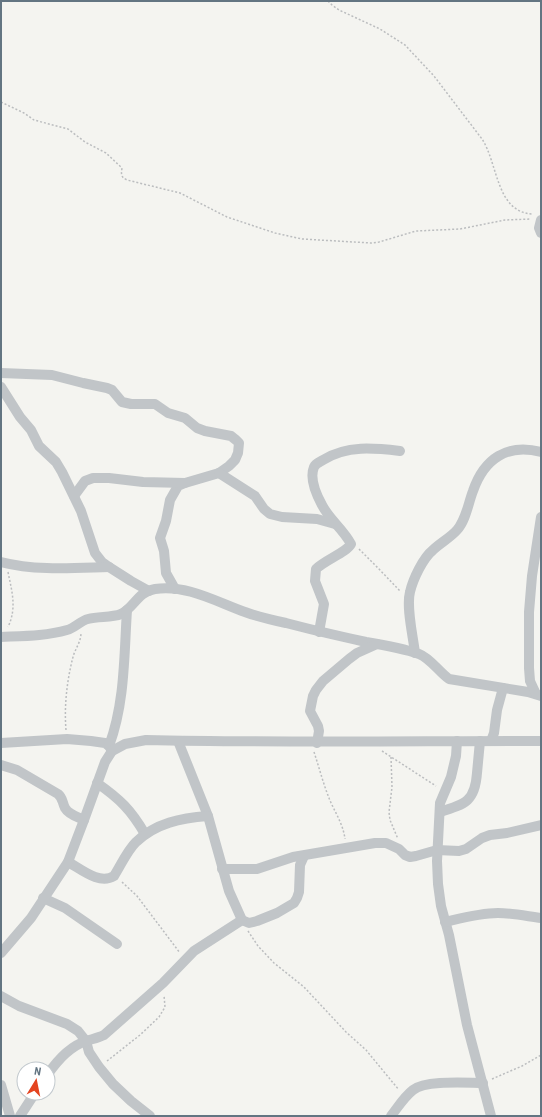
<svg xmlns="http://www.w3.org/2000/svg" width="542" height="1117" font-family="'Roboto Condensed',sans-serif">
<rect width="100%" height="100%" fill="#f4f4f0"/>
<g fill="none" stroke-linecap="round" stroke-linejoin="round">
<!-- path -->
<g stroke="#bbbdbf" stroke-width="1.5" stroke-dasharray="2 2" stroke-linecap="butt">
<path d="M328 1 332 5 339 10 380 29 405 45 434 76 482 139C498 163 496 213 533 214"/>
<path d="M1 102 24 113 34 120 68 129 85 142 106 153 122 168C121 175 121 177 127 180L180 193 227 217 275 233 302 239 371 243 379 242 416 231 460 229 505 220 531 219"/>
<path d="M359 549 378 568 400 591"/>
<path d="M8 572C12 592 17 608 8 627"/>
<path d="M66 730C64 706 67 680 73 657 75 649 81 642 81 633"/>
<path d="M382 751 436 786"/>
<path d="M314 752C319 767 323 783 329 798 334 811 343 823 345 839"/>
<path d="M391 757 392 787 389 812 390 820 398 839"/>
<path d="M122 882 137 896 180 953"/>
<path d="M248 931 258 946 274 963 304 987 346 1032 366 1050 399 1090"/>
<path d="M107 1061 140 1035 159 1017 165 1007 164 995"/>
<path d="M492 1079 522 1066 541 1055"/>
</g>
<!-- street -->
<g stroke="#c1c5c8" stroke-width="10">
<path d="M541 220 539 228 541 233"/>
<path d="M1 373 52 375 83 383 107 388 112 390 122 402 131 404H155L168 413 185 418 197 428 205 431 231 436 236 440 239 443 238 453 235 460 229 466 219 473 185 483 178 486 170 500 166 521 160 538 164 551 166 573 175 589"/>
<path d="M1 387 20 417 31 430 39 446 56 462 62 472 81 511 95 553 102 562 109 567 131 581 149 591"/>
<path d="M219 473 255 496 264 509 270 514 282 517 317 519 335 524"/>
<path d="M74 496 85 481 93 478H109L143 482 185 483"/>
<path d="M1 562C36 571 73 568 109 567"/>
<path d="M319 632 324 604 315 581 316 569C325 560 347 552 351 544 343 529 329 519 322 505 316 494 309 479 314 467 316 463 320 462 323 460 347 445 374 448 400 451"/>
<path d="M1 637C23 636 46 636 67 630 75 628 80 621 88 619 99 616 111 618 121 614 135 607 137 592 155 589 186 584 217 602 245 612 258 617 272 620 286 623 312 630 339 636 366 642 384 645 402 648 419 654 430 658 439 672 449 679L528 692 541 696"/>
<path d="M415 653C413 636 406 607 410 592 413 579 423 558 433 550 440 543 450 538 457 530 466 520 468 504 473 491 484 459 507 443 541 452"/>
<path d="M536 694 530 681 529 668V612L532 576 541 517"/>
<path d="M178 741 208 816 229 891 242 920 249 923 257 921 277 913 294 903 297 898 299 892 300 865 304 856"/>
<path d="M457 741 456 756 451 777 440 803 437 861 438 884 441 906 449 935 467 1025 491 1116"/>
<path d="M491 741 494 733 497 710 503 688"/>
<path d="M1 743 67 739 91 741 105 743 109 746 112 751"/>
<path d="M317 743 319 731 318 726 310 711 313 696 316 690 323 681 349 659 357 653 377 644"/>
<path d="M109 746C125 703 124 656 127 610"/>
<path d="M1 765 17 770 58 794C63 798 62 802 65 808 69 815 78 817 84 820"/>
<path d="M97 783C120 799 131 810 145 834"/>
<path d="M440 812C466 804 475 801 477 773 478 762 479 752 480 741"/>
<path d="M68 862C81 869 99 885 114 876 121 865 127 851 136 842 156 823 181 818 208 816"/>
<path d="M222 869H257L293 857 375 843H386L399 849 405 855 410 857 416 856 437 850 459 851 466 849 482 838 490 835 507 833 541 825"/>
<path d="M43 898 65 908 117 944"/>
<path d="M445 922C462 918 480 913 498 913 512 913 526 916 541 918"/>
<path d="M1 953 31 918 68 862 84 820 105 762 112 751 125 744 146 740C278 743 409 741 541 741"/>
<path d="M1 996 19 1006 67 1024 78 1031 86 1041 89 1052 99 1067 113 1084 131 1101 150 1116"/>
<path d="M48 1074C57 1061 71 1046 86 1041 92 1039 98 1038 104 1035L163 983 194 951 242 920"/>
<path d="M1 1085 10 1116"/>
<path d="M20 1116 35 1093"/>
<path d="M391 1116C398 1107 404 1097 413 1090 426 1080 466 1083 483 1083"/>
</g>
</g>
<!-- border -->
<rect width="542" height="1117" fill="none" stroke="#637582" stroke-width="4"/>
<!-- north arrow -->
<g transform="translate(36 1081) rotate(10)"><circle r="19" fill="#ffffff" stroke="#c1c8cd"/>
<path d="M0-3L7 15L0 10L-7 15Z" fill="#e44420"/>
<text y="-6" font-size="11" font-weight="bold" text-anchor="middle" fill="#637582">N</text>
</g>
</svg>
